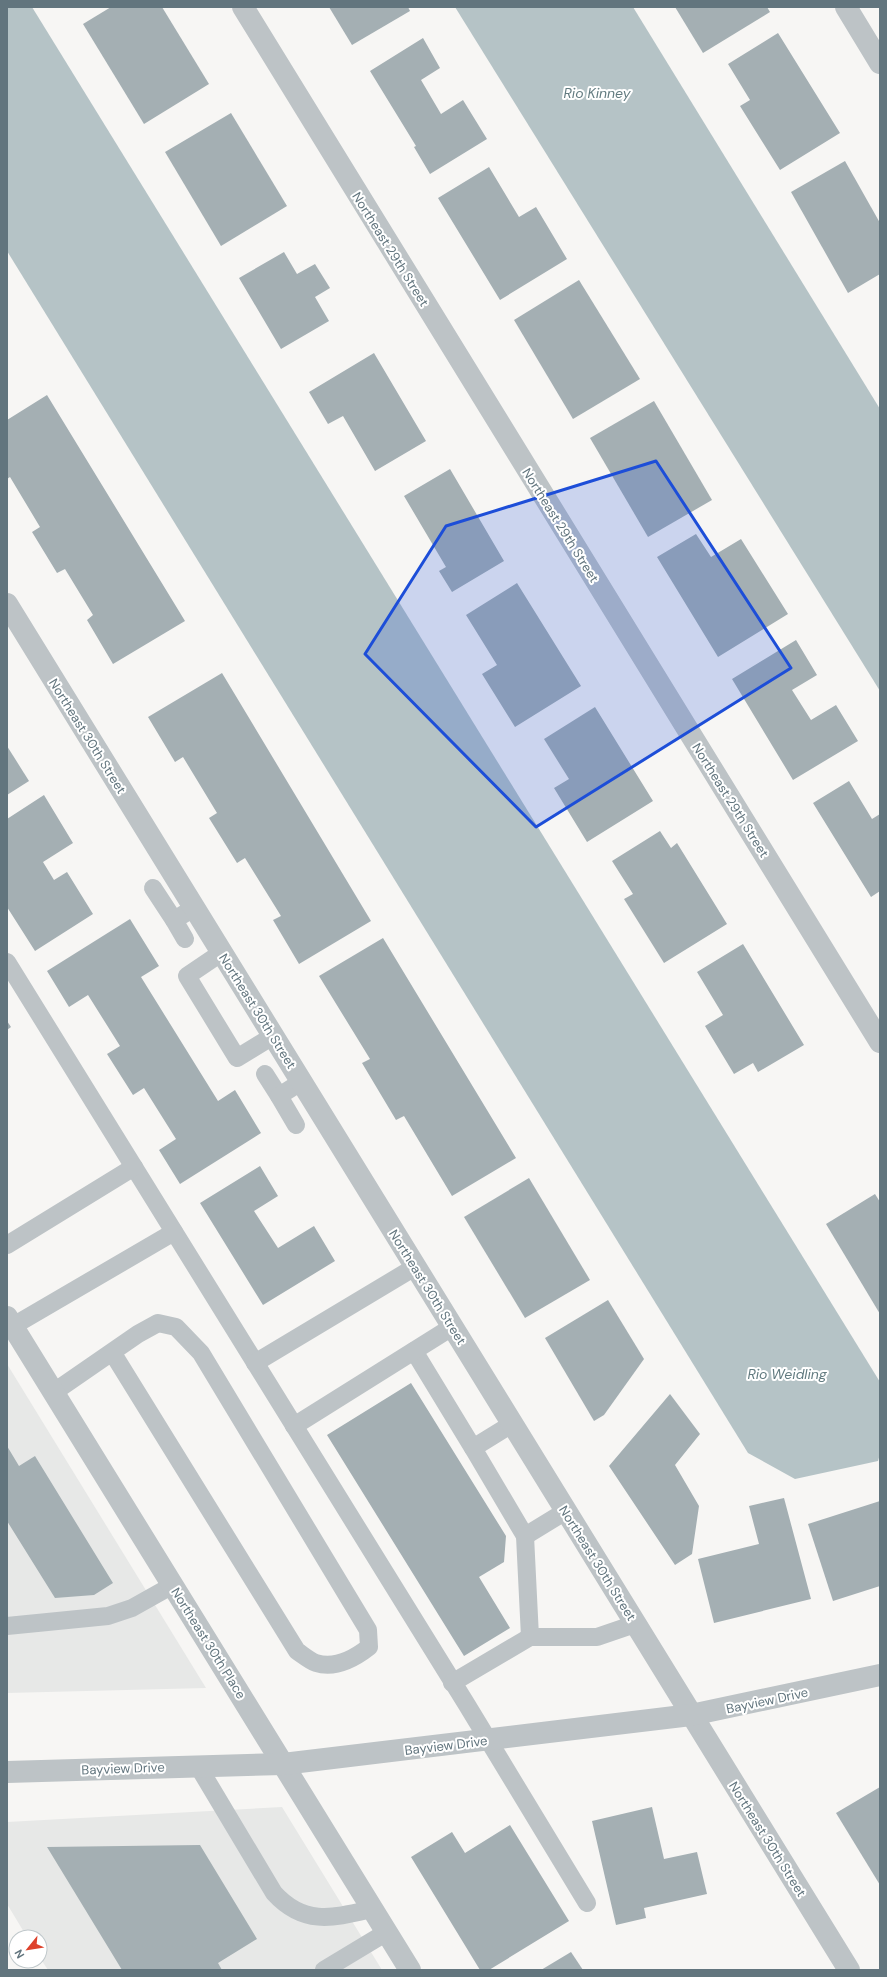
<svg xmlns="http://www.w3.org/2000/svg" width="887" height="1977" font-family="'DM Sans',sans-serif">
<rect width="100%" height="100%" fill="#f7f6f4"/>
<!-- built -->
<g fill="#e7e8e7">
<path d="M7 1364 206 1688 7 1693Z"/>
<path d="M282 1807 382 1970H48L40 1958V1937H27L7 1904V1822Z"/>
</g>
<!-- water -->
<g fill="#b5c3c6">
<path d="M7 7H32L880 1382V1454L878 1461 795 1479 748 1453 7 251Z"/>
<path d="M455 7H633L880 409V691Z"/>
</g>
<!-- building -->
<g fill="#a4afb3">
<path d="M111 7H162L209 84 144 124 83 24Z"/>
<path d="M329 7H408L410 11 352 45Z"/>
<path d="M675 7H767L770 12 703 53Z"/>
<path d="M778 33 840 133 780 170 740 106 750 100 728 64Z"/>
<path d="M423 38 440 68 421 80 441 114 463 100 487 139 430 174 414 147 416 146 370 71Z"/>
<path d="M231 113 287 206 221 246 165 152Z"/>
<path d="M845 161 880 223V274L848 293 791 192Z"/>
<path d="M489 167 519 217 536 207 567 259 500 300 438 198Z"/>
<path d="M284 252 297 274 315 264 330 288 315 297 329 321 281 349 239 278Z"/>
<path d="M579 280 640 379 573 419 514 320Z"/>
<path d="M374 353 426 441 375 471 343 416 328 424 309 392Z"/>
<path d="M47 395 185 621 113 664 87 620 93 615 65 569 57 573 32 532 40 527 10 477 7 479V420Z"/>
<path d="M654 401 712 500 648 537 590 438Z"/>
<path d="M450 469 504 561 452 592 439 571 446 567 404 496Z"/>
<path d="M696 534 711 557 741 539 788 614 718 657 657 557Z"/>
<path d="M517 583 581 686 515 727 482 674 497 665 466 615Z"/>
<path d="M796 640 817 675 792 690 811 720 836 705 858 741 793 780 732 679Z"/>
<path d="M222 673 371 921 299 964 273 920 281 916 245 858 237 863 209 818 217 813 183 757 175 762 148 717Z"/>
<path d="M595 707 653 801 587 842 554 788 569 779 544 739Z"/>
<path d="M7 746 29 781 7 795Z"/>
<path d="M849 781 872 819 880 814V891L871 897 813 803Z"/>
<path d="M44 795 73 843 43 862 54 880 67 872 93 914 35 951 7 907V819Z"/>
<path d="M660 831 671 848 677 843 727 924 664 963 624 899 633 894 612 861Z"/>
<path d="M130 919 159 966 141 977 218 1101 235 1090 261 1133 180 1184 159 1150 176 1139 144 1088 133 1095 107 1054 120 1046 88 995 69 1007 47 971Z"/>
<path d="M383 938 516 1158 452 1196 404 1116 396 1120 362 1063 370 1059 319 976Z"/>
<path d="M743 944 804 1045 758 1072 753 1063 734 1074 705 1026 723 1015 697 972Z"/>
<path d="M7 1021 11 1027 7 1030Z"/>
<path d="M260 1166 278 1196 254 1211 278 1248 314 1226 335 1261 263 1305 200 1203Z"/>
<path d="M529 1178 590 1280 525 1318 464 1217Z"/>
<path d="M875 1194 880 1202V1314L826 1224Z"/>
<path d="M608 1300 644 1359 604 1415 594 1421 545 1338Z"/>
<path d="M411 1383 506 1536 504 1562 479 1577 510 1628 464 1656 327 1435Z"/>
<path d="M670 1394 700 1434 675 1465 699 1506 692 1554 675 1565 609 1466Z"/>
<path d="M7 1446 19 1466 35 1456 113 1583 94 1595 55 1598 7 1521Z"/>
<path d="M784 1498 811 1599 714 1623 698 1559 759 1544 749 1506Z"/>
<path d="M880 1501V1586L833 1601 808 1524Z"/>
<path d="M880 1787V1885L836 1813Z"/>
<path d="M652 1807 664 1859 697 1852 707 1894 644 1908 646 1918 616 1925 592 1821Z"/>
<path d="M510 1825 569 1921 489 1970H480L411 1857 452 1832 465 1853Z"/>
<path d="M200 1845 257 1939 218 1963 222 1970H122L47 1847Z"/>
<path d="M571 1952 583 1970H541Z"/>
</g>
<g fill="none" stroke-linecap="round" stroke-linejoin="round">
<!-- service -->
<g stroke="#bdc3c6" stroke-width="18">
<path d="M153 888 174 920"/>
<path d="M185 939 174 920 194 908"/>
<path d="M221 953 187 976 237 1058 273 1036"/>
<path d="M7 962 467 1705 587 1903"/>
<path d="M265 1074 279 1096"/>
<path d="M296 1125 279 1096 301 1082"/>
<path d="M7 1245 134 1167"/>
<path d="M13 1326 174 1232"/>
<path d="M414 1351 473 1448"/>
<path d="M255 1363 415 1267"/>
<path d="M54 1392 138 1334 158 1323 176 1327 201 1353 368 1630 369 1647C355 1658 335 1669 316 1663 310 1661 303 1655 297 1651L112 1352"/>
<path d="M512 1424 473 1448 525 1536 566 1511"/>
<path d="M294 1426 452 1327"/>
<path d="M525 1536 530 1637"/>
<path d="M7 1626 108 1616 132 1608 173 1585"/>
<path d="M452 1683 530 1637H597L635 1624"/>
<path d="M198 1766 274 1893C304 1926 333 1918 372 1909"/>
<path d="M324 1970 387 1932"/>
</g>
<!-- minor -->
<g stroke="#bdc3c6" stroke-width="22">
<path d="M243 7 880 1042"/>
<path d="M846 7 880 63"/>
<path d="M7 604 849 1970"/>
<path d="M7 1317 410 1970"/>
</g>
<!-- tertiary -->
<path stroke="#bdc3c6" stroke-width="22" d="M7 1772 283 1764 691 1715 880 1675"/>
</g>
<!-- marked area -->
<path fill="#1d4ed8" fill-opacity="0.2" stroke="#1d4ed8" stroke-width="3" stroke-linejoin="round" d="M656 461 791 668 536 827 365 654 446 526Z"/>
<g text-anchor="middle" stroke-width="4" stroke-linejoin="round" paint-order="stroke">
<!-- street labels -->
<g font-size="13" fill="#62757e" stroke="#fff">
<text transform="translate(391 249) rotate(58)" y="5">Northeast 29th Street</text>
<text transform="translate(561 525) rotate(58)" y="5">Northeast 29th Street</text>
<text transform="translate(88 736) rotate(58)" y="5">Northeast 30th Street</text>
<text transform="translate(731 800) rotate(58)" y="5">Northeast 29th Street</text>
<text transform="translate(258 1011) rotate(58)" y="5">Northeast 30th Street</text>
<text transform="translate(428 1287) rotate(58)" y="5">Northeast 30th Street</text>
<text transform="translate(598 1563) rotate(58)" y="5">Northeast 30th Street</text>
<text transform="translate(209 1643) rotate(58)" y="5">Northeast 30th Place</text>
<text transform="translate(767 1700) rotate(-12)" y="5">Bayview Drive</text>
<text transform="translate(446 1745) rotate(-7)" y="5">Bayview Drive</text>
<text transform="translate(123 1768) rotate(-2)" y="5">Bayview Drive</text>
<text transform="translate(768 1839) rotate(58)" y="5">Northeast 30th Street</text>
</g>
<!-- water labels -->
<g font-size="14" font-style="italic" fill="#627b80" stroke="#fff">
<text x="597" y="98">Rio Kinney</text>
<text x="787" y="1379">Rio Weidling</text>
</g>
</g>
<!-- border -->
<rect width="887" height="1977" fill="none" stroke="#62757e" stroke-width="16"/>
<!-- north arrow -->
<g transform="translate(28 1949) rotate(240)"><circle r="19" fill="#ffffff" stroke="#c0c8cb"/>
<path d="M0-3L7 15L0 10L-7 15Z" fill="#de422c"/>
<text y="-6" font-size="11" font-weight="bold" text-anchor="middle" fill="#62757e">N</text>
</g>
</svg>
